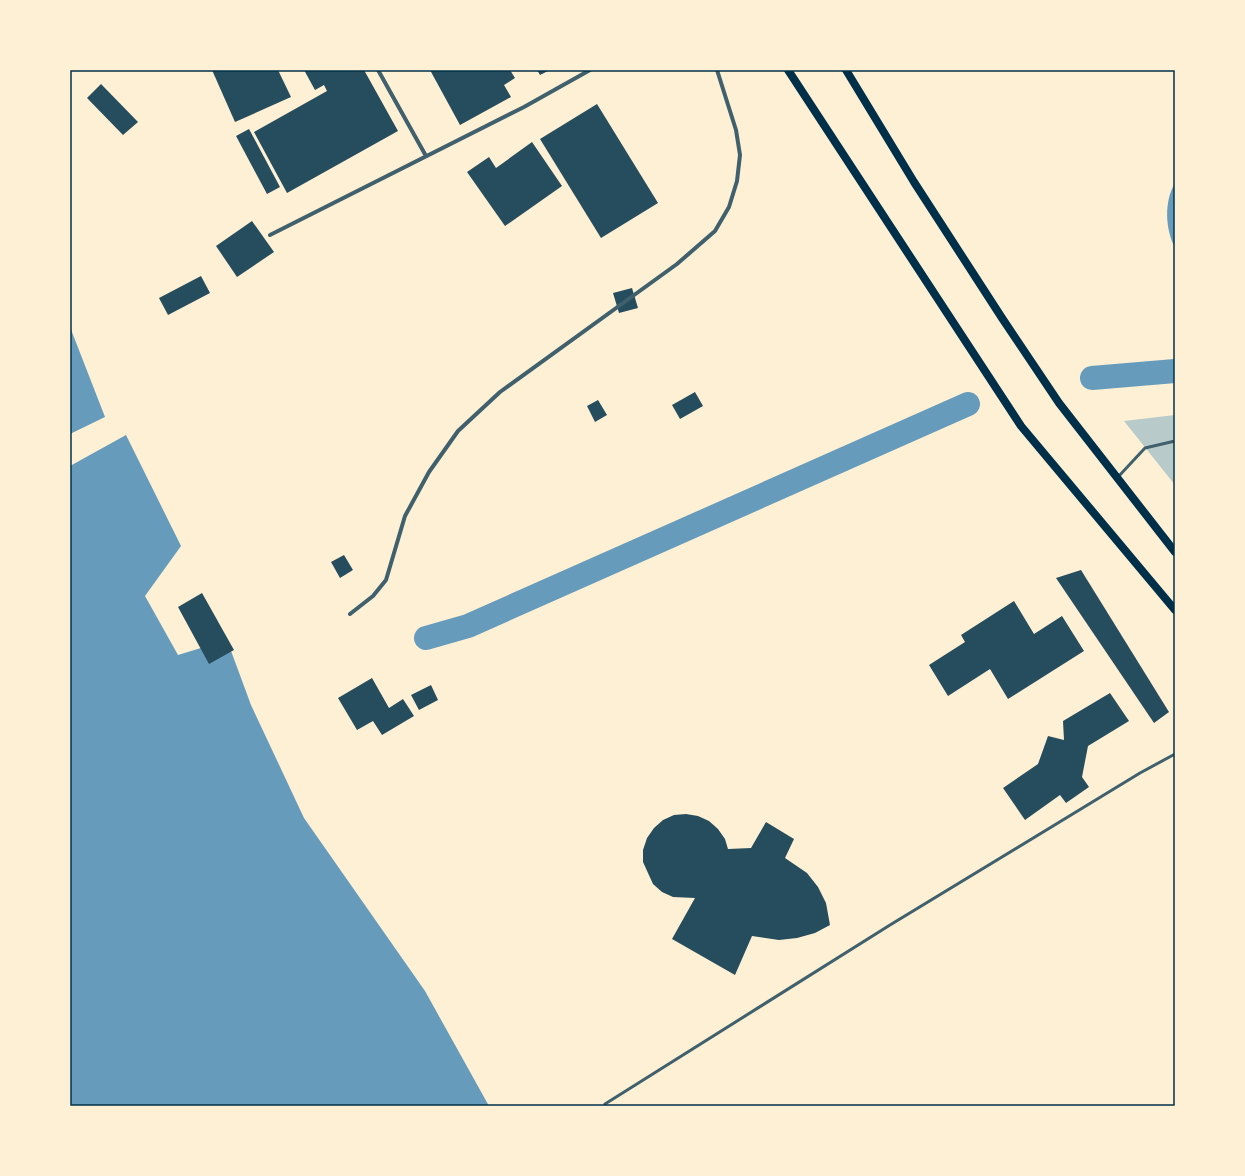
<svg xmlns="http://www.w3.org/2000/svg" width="1245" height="1176" font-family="Manrope,sans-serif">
<rect width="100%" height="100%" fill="#fdf0d5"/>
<!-- green -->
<path fill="#b9caca" d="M1175 415V485L1124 421Z"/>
<!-- water -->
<g fill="#669bbc">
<path d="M1175 183V248C1165 229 1164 201 1175 183Z"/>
<path d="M70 327 105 417 70 434Z"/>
<path d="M126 435 181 546 145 596 178 655 227 640 251 705 304 818 425 991 489 1106H70V466Z"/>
</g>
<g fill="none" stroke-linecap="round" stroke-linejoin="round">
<!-- canal -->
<g stroke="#669bbc" stroke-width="24">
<path d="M1092 378 1175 371"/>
<path d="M426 638 468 626 968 404"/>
</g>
</g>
<!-- building -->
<g fill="#264d5e">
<path d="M212 70H278L291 97 235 122Z"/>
<path d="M304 70H364L398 131 287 193 254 132 327 91 324 85 315 90Z"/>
<path d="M430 70H510L515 78 504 85 511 97 460 125Z"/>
<path d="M537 70H550L540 75Z"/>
<path d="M101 84 138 122 123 135 87 98Z"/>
<path d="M597 104 658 203 601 238 540 139Z"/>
<path d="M249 129 280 187 267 194 236 136Z"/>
<path d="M532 142 562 186 505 226 467 172 489 157 496 168Z"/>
<path d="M252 221 274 252 237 277 216 246Z"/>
<path d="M201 276 210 293 168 315 159 298Z"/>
<path d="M632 288 638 308 619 313 613 293Z"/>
<path d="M695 392 703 406 680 419 672 405Z"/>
<path d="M598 400 607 415 595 422 587 406Z"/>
<path d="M344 555 353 570 340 578 331 562Z"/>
<path d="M1081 570 1169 712 1154 723 1056 578Z"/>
<path d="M202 593 234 650 209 664 178 607Z"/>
<path d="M1014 601 1034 634 1062 616 1084 651 1008 699 990 669 948 696 929 665 965 642 961 635Z"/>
<path d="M372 678 389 708 403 699 414 716 382 735 373 721 357 730 338 698Z"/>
<path d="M431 685 438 700 419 710 411 695Z"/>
<path d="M1110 693 1129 721 1088 746 1082 777 1089 787 1066 803 1060 795 1025 820 1003 788 1038 764 1048 736 1064 740 1063 721Z"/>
<path d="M686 814 698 816 709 821 718 829 725 839 728 849 751 848 766 822 794 839 785 858 807 873 818 887 826 903 830 925 815 933 797 938 779 940 752 936 735 975 672 939 695 898 673 897 662 892 653 884 643 862V850L647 838 654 828 663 820 674 815Z"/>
</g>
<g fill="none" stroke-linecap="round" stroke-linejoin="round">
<!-- service -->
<g stroke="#3f606c" stroke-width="3">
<path d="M1118 477 1145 448 1175 441"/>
<path d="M605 1104 890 925 1140 773 1175 754"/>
</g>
<!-- minor -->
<g stroke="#3f606c" stroke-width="4">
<path d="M378 70 426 156"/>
<path d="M270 235 524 107 590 70"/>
<path d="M350 614 373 596 386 580 405 516 429 472 458 431 500 392 677 264 715 231 729 207 737 181 740 155 736 130 717 70"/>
</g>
<!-- secondary -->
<g stroke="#003049" stroke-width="8">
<path d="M788 70 1021 426 1175 610"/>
<path d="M846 70 914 182 1002 318 1059 403 1175 552"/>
</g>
</g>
<!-- border -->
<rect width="1245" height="1176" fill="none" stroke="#fdf0d5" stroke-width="142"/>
<rect x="71" y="71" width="1103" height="1034" fill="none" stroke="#003049" stroke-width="1.5"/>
</svg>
